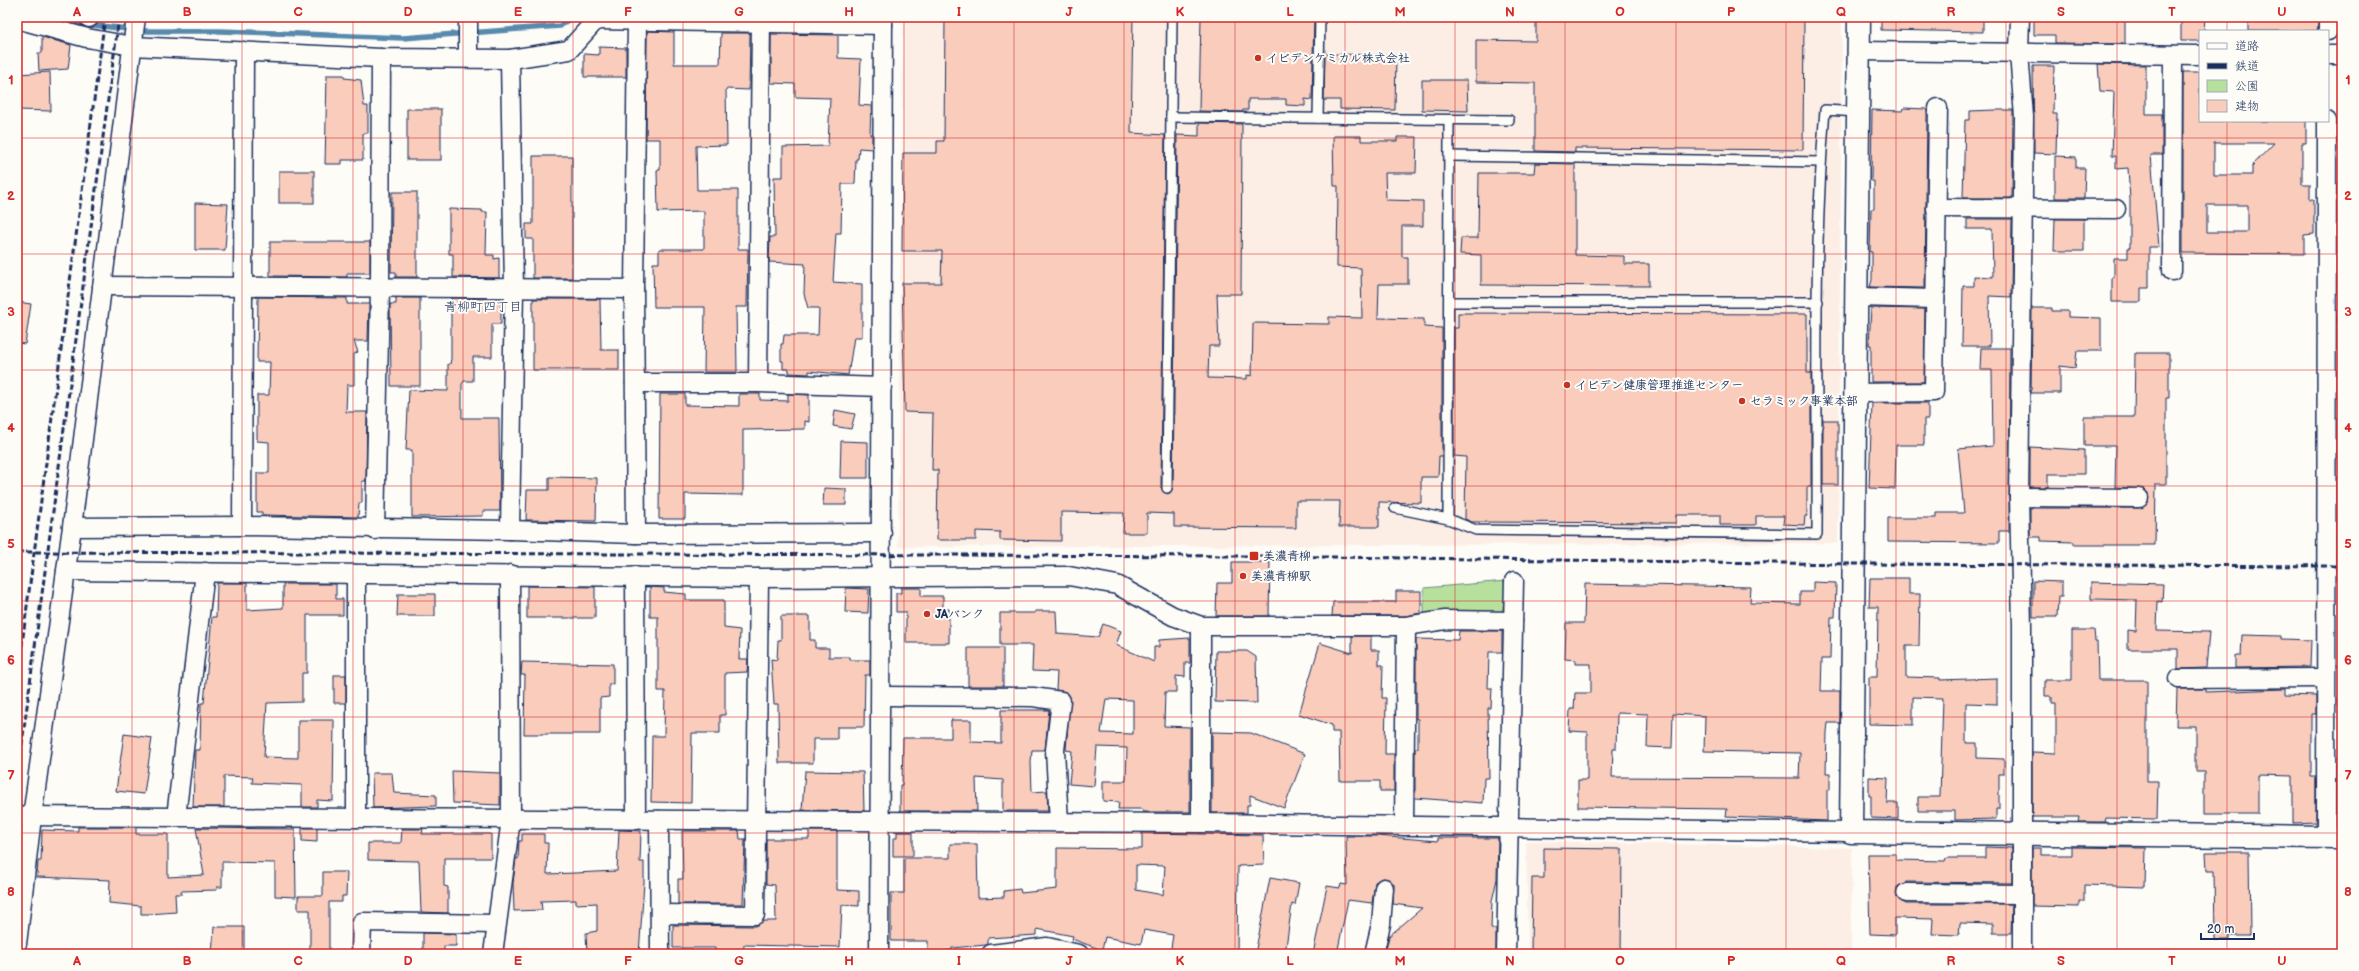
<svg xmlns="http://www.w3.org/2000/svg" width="2359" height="971" font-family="'Balsamiq Sans','Klee One',sans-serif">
<rect width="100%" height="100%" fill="#fdfcf7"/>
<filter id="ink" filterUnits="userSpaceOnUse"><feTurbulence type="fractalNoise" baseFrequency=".025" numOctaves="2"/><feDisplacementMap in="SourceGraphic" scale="8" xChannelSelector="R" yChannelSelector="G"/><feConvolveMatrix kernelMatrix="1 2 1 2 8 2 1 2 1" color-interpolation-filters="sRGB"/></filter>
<g filter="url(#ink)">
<!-- built -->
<g fill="#fceee5">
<path d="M903 17H1842L1838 543 898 547Z"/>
<path d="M1526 841 1852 848 1851 954H1528Z"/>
</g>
<!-- green -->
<path fill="#b7e09d" stroke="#69887e" d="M1506 581 1502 616 1424 614V588Z"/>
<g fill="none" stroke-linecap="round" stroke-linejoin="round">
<!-- stream -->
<path stroke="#598aae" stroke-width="5.5" d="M57 17 83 24 146 31H220L403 38 560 26 571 17"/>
</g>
<!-- building -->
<g fill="#f9ccbc" stroke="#1b2f5e" fill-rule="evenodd">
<path d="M945 17H1133L1131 133 1165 135 1161 488 1167 494 1170 493 1173 488 1177 135 1199 136V123L1242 124 1241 294H1217L1219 346H1209L1208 378 1247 379V375L1252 376 1253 323 1329 324V317L1362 318 1361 268 1337 267 1338 186H1334L1333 136H1361V141H1397V137H1417L1416 173H1385L1386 200 1423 201V226H1402V257H1408V284H1379L1378 318 1424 319V327L1442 328V456H1439L1438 477H1421V503L1379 502V527H1339L1340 501H1296V528L1174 527V514L1147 513V533H1123L1124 513 1061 512V541L1000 540V532L976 531V540H937L938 470H932L933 413 905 412 902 283H941L942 251H902L903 153H937V141H944Z"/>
<path d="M1201 17H1314L1312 100 1305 99V106L1286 105V99H1248V110H1243L1242 112 1199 111Z"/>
<path d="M1536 17H1804L1803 150 1575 148V152L1535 151V83L1476 82V40L1536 41Z"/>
<path d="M1881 17H1983V32L1881 30Z"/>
<path d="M2034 17H2125V44L2055 43V35H2034Z"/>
<path d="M2181 17H2205L2204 31H2200V41H2181Z"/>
<rect x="2248" y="17" width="70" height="14"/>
<path d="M647 31 674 32V64H720L721 33H750L749 90 726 89 727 145 696 146 697 190H738V249H748L747 307H736L737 372H704L705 307H654L653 263H659V249H704V211L658 212 657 170H660V139H646Z"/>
<path d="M771 34 838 35V58L861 59 859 105 871 106 870 135H872V149L859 148 858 159H856L855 184H842L841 233H836L833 282 862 284V337H854L848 375 809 371V374L789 373V369H783V361H781V344H783L784 335H818L819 308H808L804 294 805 264 769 262 770 237H775L774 177H783V147L828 146 830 98 795 97V84L771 83Z"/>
<path d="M42 37 71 45 68 69 39 71 38 53H42Z"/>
<path d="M599 47 626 48V77H584V54L599 55Z"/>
<path d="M1325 54 1396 55 1395 110 1340 109V100H1324Z"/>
<path d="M2098 64 2146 65V114H2162V155H2151L2159 247H2149V288H2141V302H2112V277H2114V258H2128V248H2130V200L2128 168 2116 169V156H2112L2114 92 2100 91Z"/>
<path d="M2033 66H2054L2053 114H2057L2056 154 2034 153Z"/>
<path d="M50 72 51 111 17 110V74Z"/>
<path d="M2183 72H2200V121H2306V143H2302V184H2310V199H2314V234L2304 235V254L2183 253ZM2214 143H2274L2252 166V175H2214ZM2207 205H2248V232H2207Z"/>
<path d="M327 75H344V78L361 80 364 106H368V133H363V160H342V164H325Z"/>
<path d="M1422 80H1467L1468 111 1422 110Z"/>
<path d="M1904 108 1926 109 1927 112 1925 288 1870 287 1872 280V252H1870L1871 209H1874V181H1871L1872 110 1903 111Z"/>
<rect x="407" y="109" width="34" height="51"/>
<path d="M1995 110H2013L2012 198H1963L1965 120H1970V111Z"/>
<path d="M533 156H572V278H533V239H526V224H533Z"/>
<path d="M2055 156 2076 157V168H2085L2084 198H2055Z"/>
<path d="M1535 163 1575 164V255L1624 256V264H1649V286L1481 285V255L1460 254 1461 238H1478L1479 173H1534Z"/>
<rect x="279" y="171" width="35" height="32"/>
<path d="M392 192H417V277H396V272H391Z"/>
<path d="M195 203 228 204 225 250H195Z"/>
<path d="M449 209 482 210V212H487L486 255H494V259L499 258V278L453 277V254H449Z"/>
<path d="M1967 219H2012L2011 297 1989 296 1990 346H1962L1963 286H1974V276L1993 277 1992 229H1967Z"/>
<path d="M2055 219H2084V251H2054Z"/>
<path d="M270 242H370V273H347V277L270 276Z"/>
<path d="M258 297 347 298V304H369L368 341H354L358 352 354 354V385H347L346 412H367L366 481H362V503H359L358 517 262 515V512H257V473H269V442L257 441V395H269L270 362H257Z"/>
<path d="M396 298H420V386H391L390 304H396Z"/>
<path d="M451 298 501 299V324H492V357H473V381H464L462 384V418H499L500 511H483V516L412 517V450H406L409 390 448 391V364H450L451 359Z"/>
<path d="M533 299H600L601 350H619V370H533Z"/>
<path d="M17 302 31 304 25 344 17 343Z"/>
<path d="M1871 308 1925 309 1924 382H1871V345H1869Z"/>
<path d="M2032 308H2052V311H2068V317L2101 318V351H2077L2075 368 2060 366V393H2031Z"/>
<path d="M1458 313 1807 314V373H1811V487H1807V516H1805L1804 525 1783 524 1784 516H1756V525H1720V515H1676V523L1472 522 1465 519 1466 457 1454 456V328H1458Z"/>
<path d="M1981 348H2010L2009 531H1999V543L1888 542V518H1936V513H1964L1958 449 1993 446 1992 370H1980Z"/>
<path d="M2135 353H2169V398H2166V484H2156L2155 545H2074V542L2041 541V537H2030V508H2139L2148 503V493L2144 489 2115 487 2116 446H2084V417H2134Z"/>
<path d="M660 394H685V405L739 406V394H760V400L788 401V394L809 395V422L805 421V429L743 430V495L685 494V519H659Z"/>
<path d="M1872 403H1928V419H1924V445H1896L1895 489 1869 488Z"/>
<path d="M835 410 855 414 851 429 833 426Z"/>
<rect x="1823" y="420" width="15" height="65"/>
<path d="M841 441 868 442V478H840Z"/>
<path d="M2030 447 2084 450V474H2048V487H2030Z"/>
<path d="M549 477 597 478 596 521 526 520 527 490H549Z"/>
<path d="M824 488 846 489V505H823Z"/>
<path d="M1232 562H1270L1269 616H1216L1217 583H1232Z"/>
<path d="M1870 578H1909V594H1920L1919 646H1906V677L1940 678V680L1997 678V704L1966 703V743H1977V758L2004 759V774H1999V809H1996V819L1955 820V811H1918V797H1940L1943 698 1913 697V725L1869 724V677H1877L1878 607H1869Z"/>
<path d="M2033 581 2062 582V597H2058L2057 617H2033Z"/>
<path d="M1813 582 1836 583 1835 617H1831L1830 659H1822L1821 691H1840V723H1828L1827 732 1826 773H1830V790H1827V821L1726 817 1727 809 1578 807V780H1587V732L1569 731 1570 709H1574L1575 693H1591V664H1576V660L1565 659 1566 623H1584L1585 584 1751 587 1750 603 1800 604V592H1813ZM1617 713 1648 714 1647 747 1672 748 1673 714 1705 716 1704 751 1800 753 1799 778 1612 777 1613 749H1616Z"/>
<path d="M2091 582 2163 584 2162 602 2158 601 2157 631 2209 632 2206 668 2178 669V649H2128V630L2136 631 2137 600 2091 599Z"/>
<path d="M217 583H247V610L283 608V584H336V599H343V615H307V673H302V702L267 703 264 757 298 758V720H334L333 801 317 800V807H302V785L252 783 253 777 224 776V807H193L195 750H200L201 703H204L212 617H216Z"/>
<path d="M527 586 595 587V618H527Z"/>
<path d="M650 587 664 588V592L686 594V600H724V628L740 630 739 659H748L747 672 725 673V715H720V733H692L691 803 651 802 652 736H664L665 691H658V617H650Z"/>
<path d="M846 588 869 589 868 613 845 612Z"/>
<path d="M901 588H921V596H943V609H949V643H906V612H896V593H901Z"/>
<path d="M1396 591H1421V613L1405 616H1332L1333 602H1396Z"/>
<path d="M398 594H435V616H397Z"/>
<path d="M1035 611H1056L1057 634 1098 637 1103 624 1121 631 1116 645 1154 662V647H1159V640L1190 638V663H1185V677L1176 676V692H1165L1164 726 1190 727V812H1143V809H1118L1119 802 1103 801V781H1126L1127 748 1097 747 1094 786 1069 784 1072 751 1066 750 1070 697 1067 692 1056 690 1057 672 1032 671 1033 645H1000V613H1035ZM1106 699 1133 700V734L1101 733Z"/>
<path d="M781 616H810V640H815V648H829V657H850V660H870V675H865L864 727H837V739H813V763H779L778 704H774L771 659 777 660 778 640H781Z"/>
<path d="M2072 630H2094L2095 641H2097L2098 680H2147V781H2158L2157 819 2106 818 2105 822H2078L2079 817H2032V752L2056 753V703H2052V696H2045V680H2072Z"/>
<path d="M1459 631H1502V652H1489L1488 688H1492L1491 708H1488L1489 778H1484L1483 803 1415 798V748H1418V719H1416V639L1458 640Z"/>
<path d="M2242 635 2281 636V639L2311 640 2310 667 2235 668V656H2241Z"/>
<path d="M1352 636H1371V650H1379V665H1383L1382 698H1386L1385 754H1394V791H1380V781H1340L1339 732H1332V725L1299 714 1320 643 1352 653Z"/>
<rect x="968" y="648" width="35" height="38"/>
<path d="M1216 651H1247L1256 657 1257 703 1215 702Z"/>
<path d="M522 662 613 664V684H609V697L600 698V734H524L525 675H521Z"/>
<rect x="334" y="675" width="12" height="28"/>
<path d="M2177 689H2206V692L2285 689V695L2316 696V714H2311V777H2316V822L2293 823V776L2258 775V814H2204V772H2196V726H2176Z"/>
<path d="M1001 710H1049L1045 750H1032L1031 762 1032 792 1047 791 1048 811H1003V780L976 778 977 811H900V785H902L903 738H951V720H971V742L1001 743Z"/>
<path d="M1212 732 1251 733 1305 754 1284 808 1250 795V805H1247V813H1212Z"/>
<path d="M124 734 152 738 144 794 116 791Z"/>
<path d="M452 771 500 773V805L453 803Z"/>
<path d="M805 771 863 772 864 811 802 810Z"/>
<path d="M372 773H392L394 793 436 795V806L373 808Z"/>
<path d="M1869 777 1888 778 1887 803H1898V819L1871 818V796H1869Z"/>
<path d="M78 827H136V834H168V877L204 875 196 828 295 829 296 897 275 896V863L222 862V887H217V890L181 891 182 894H175L176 912 149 914H141V906L109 903 110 880 37 877 38 861H41L42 830 78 831Z"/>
<path d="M302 828H317V842L302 841Z"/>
<path d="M402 829H423L422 834H491V858H444V886L448 887V913L421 912 419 861 368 860V843H401Z"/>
<path d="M619 830 641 831 640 862H644V883L639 954H587L586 933 597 931V903L576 904V900L541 901 542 910 514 911 513 883 516 858 518 859 519 841H522V834H544V843H548L547 874 575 873 617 871Z"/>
<path d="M682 831H739L740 839H745L743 904H678V879H683Z"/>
<path d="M809 831H837V890L859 891V906L842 905 840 947 744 945 743 954H715V948H673V925L755 926 764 921H776L775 885 766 884V839H809Z"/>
<path d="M897 832H913V856H893V838H897Z"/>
<path d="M1142 833 1263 835 1264 865 1238 866 1237 954H1170L1173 935 1144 930 1141 944 1105 937 1102 950 1072 939 1073 936 1037 929V935L988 938V944L986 945 952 948V950L928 953V941H891V893H904V858H950V844H977L978 898 1004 897V891L1020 889 1021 893 1057 889V848L1142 849ZM1136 865 1165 866 1163 895 1136 890Z"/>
<path d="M1346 836H1377L1438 841V838H1498L1497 879 1492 901 1491 929H1496V954H1385L1389 936 1422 908 1393 904 1394 884 1384 878 1375 882 1372 903 1348 900 1337 954H1313L1327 886 1340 888 1341 884 1347 885Z"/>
<path d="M1985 847 2012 848V883L1906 882 1897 887V898L1906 904H2012L2011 933H1993V924L1960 923 1959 935 1932 934 1933 919 1895 918V935L1870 934 1868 854H1896V860L1945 861 1946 858H1985Z"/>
<path d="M2072 847 2146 848 2145 887 2084 885V902H2079V907L2032 906V848H2041V855H2072Z"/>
<path d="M1544 848 1622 849 1621 954H1531L1532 878H1544Z"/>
<path d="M2206 852H2249L2250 936H2230V940H2215L2214 871H2207Z"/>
<path d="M323 872H347L346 896H342V902H329V954H310V910H298V896H323Z"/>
<path d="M1270 878 1299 883 1295 905 1292 904 1285 954H1255Z"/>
<path d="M214 927H244V954H212Z"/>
<path d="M423 933 456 934V946H444V954H423Z"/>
</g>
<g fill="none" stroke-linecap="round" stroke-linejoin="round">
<defs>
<g id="service">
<path d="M1171 117 1509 120"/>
<path d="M1318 118 1320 17"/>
<path d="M1450 156 1821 162"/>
<path d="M1450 302H1818"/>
<path d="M1167 488 1172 17"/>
<path d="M1395 508 1448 519 1449 120"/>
<path d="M1448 519 1476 530 1817 534C1818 393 1813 251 1825 110L1858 112"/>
</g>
<g id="minor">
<path d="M2020 17 2019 53 2024 117 2019 497 2022 626V954"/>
<path d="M89 18V17"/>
<path d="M17 19 87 38 132 46 381 58 510 59 569 50 596 20 597 17"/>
<path d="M596 20 883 25"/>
<path d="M2328 31V17"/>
<path d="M1858 51 2200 55"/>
<path d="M2328 55H2342"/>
<path d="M468 57V17"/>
<path d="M1936 208 2116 209"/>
<path d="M2172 271 2173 55"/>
<path d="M102 286 634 289"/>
<path d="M1856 297 1935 299"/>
<path d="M635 383H758L882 387"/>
<path d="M758 383 761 17"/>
<path d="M1856 393 1934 392 1938 108"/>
<path d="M2019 497 2139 498"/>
<path d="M242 526 244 51"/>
<path d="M72 527 242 526 510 530 636 534 882 533"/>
<path d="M375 530 380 289 381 58"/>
<path d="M510 530 514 289 510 59"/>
<path d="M636 534 634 289 637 22"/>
<path d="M66 571 759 578 1069 576 1117 585 1173 616 1201 626H1406L1445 620 1513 621"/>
<path d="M356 574V818"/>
<path d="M635 576 636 819"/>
<path d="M2178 679 2325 678"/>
<path d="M881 696 1033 697 1061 701 1055 750 1059 822"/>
<path d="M17 816 1201 823 1851 832"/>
<path d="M176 817 205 572"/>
<path d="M659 820 660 954"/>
<path d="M1201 823V626"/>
<path d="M1404 826 1406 626"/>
<path d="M2326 836 2327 121"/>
<path d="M1906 893 2021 894"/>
<path d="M660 914 755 915 759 578"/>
<path d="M17 944 32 817 72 527 136 17"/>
<path d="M361 954 362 922 496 924"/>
<path d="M493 954 511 819 510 574"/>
<path d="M879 954 883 17"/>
<path d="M991 954 1047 947 1079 954"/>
<path d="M1374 954 1381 924 1384 888"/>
<path d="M1506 954 1514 581"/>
</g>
<path id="tertiary" d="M1859 17 1851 832 2342 837"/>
</defs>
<!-- service casing -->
<use href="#service" stroke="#1b2f5e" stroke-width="12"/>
<!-- minor casing -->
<use href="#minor" stroke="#1b2f5e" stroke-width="21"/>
<!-- tertiary casing -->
<use href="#tertiary" stroke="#1b2f5e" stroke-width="25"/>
<!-- service -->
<use href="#service" stroke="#fdfcf7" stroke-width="9"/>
<!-- minor -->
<use href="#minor" stroke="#fdfcf7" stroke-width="18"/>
<!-- tertiary -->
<use href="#tertiary" stroke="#fdfcf7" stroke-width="22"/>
<!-- rail -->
<g stroke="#1b2f5e" stroke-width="3" stroke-dasharray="6 3" stroke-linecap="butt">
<path d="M17 552 1254 556 1854 564 2342 566"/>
<path d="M17 682 105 17"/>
<path d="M17 781 119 17"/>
</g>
</g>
</g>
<!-- grid -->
<path fill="none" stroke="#d62828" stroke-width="1" stroke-opacity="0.55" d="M132 17V954M242 17V954M353 17V954M463 17V954M573 17V954M683 17V954M794 17V954M904 17V954M1014 17V954M1124 17V954M1235 17V954M1345 17V954M1455 17V954M1565 17V954M1676 17V954M1786 17V954M1896 17V954M2006 17V954M2117 17V954M2227 17V31M2227 121V954M17 138H2342M17 254H2342M17 370H2342M17 486H2342M17 601H2342M17 717H2342M17 833H2342"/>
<!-- markers -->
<g fill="#c8321e" stroke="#fdfcf7" stroke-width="1.5">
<circle cx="1258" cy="58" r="4"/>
<circle cx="1567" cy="385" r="4"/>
<circle cx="1742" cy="401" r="4"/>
<rect x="1249" y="551" width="10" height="10" rx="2"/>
<circle cx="1243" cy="576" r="4"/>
<circle cx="927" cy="614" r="4"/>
</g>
<g text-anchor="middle" stroke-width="4" stroke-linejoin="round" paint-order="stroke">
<!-- poi labels -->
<g font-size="12" font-weight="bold" fill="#1b2f5e" stroke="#fdfcf7" text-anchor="start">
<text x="1266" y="62">イビデンケミカル株式会社</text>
<text x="1575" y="389">イビデン健康管理推進センター</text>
<text x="1750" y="405">セラミック事業本部</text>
<text x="1263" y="560">美濃青柳</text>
<text x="1251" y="580">美濃青柳駅</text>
<text x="935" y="618">JAバンク</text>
</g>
<!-- neighbourhood labels -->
<g font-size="13" fill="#1b2f5e" stroke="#fdfcf7">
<text x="483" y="311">青柳町四丁目</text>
</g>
</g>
<!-- margin -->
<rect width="2359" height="971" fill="none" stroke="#fdfcf7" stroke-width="44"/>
<!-- legend -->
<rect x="2199" y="30" width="130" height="92" fill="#fdfcf7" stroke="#a3aaba"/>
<rect x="2207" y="43" width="20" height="6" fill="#fdfcf7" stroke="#a3aaba"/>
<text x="2235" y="50" font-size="12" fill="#1b2f5e">道路</text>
<rect x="2207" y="63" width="20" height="6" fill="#1b2f5e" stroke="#a3aaba"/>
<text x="2235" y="70" font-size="12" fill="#1b2f5e">鉄道</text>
<rect x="2207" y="80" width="20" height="12" fill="#b7e09d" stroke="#a3aaba"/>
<text x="2235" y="90" font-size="12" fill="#1b2f5e">公園</text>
<rect x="2207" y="100" width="20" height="12" fill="#f9ccbc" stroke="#a3aaba"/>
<text x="2235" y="110" font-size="12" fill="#1b2f5e">建物</text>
<!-- scale -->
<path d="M2201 933v6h53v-6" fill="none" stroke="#1b2f5e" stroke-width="2"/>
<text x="2207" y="933" font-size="12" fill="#1b2f5e" stroke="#fdfcf7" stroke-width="3" paint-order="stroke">20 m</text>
<rect x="22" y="22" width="2315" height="927" fill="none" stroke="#d62828" stroke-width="1.5"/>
<g font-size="13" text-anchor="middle" font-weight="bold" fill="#d62828">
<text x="77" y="16">A</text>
<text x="187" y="16">B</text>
<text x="298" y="16">C</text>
<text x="408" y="16">D</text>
<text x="518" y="16">E</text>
<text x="628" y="16">F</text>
<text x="739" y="16">G</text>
<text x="849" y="16">H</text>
<text x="959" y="16">I</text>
<text x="1069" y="16">J</text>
<text x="1180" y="16">K</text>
<text x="1290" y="16">L</text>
<text x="1400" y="16">M</text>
<text x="1510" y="16">N</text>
<text x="1620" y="16">O</text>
<text x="1731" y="16">P</text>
<text x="1841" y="16">Q</text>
<text x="1951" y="16">R</text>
<text x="2061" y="16">S</text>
<text x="2172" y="16">T</text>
<text x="2282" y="16">U</text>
<text x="11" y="84">1</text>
<text x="2348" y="84">1</text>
<text x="11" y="200">2</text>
<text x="2348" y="200">2</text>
<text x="11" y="316">3</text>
<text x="2348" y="316">3</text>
<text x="11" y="432">4</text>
<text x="2348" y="432">4</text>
<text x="11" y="548">5</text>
<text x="2348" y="548">5</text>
<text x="11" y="664">6</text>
<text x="2348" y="664">6</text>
<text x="11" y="780">7</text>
<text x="2348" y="780">7</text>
<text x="11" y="896">8</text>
<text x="2348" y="896">8</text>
<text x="77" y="965">A</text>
<text x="187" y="965">B</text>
<text x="298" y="965">C</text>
<text x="408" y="965">D</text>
<text x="518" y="965">E</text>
<text x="628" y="965">F</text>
<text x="739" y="965">G</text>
<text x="849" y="965">H</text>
<text x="959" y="965">I</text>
<text x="1069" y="965">J</text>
<text x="1180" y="965">K</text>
<text x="1290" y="965">L</text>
<text x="1400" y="965">M</text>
<text x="1510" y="965">N</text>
<text x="1620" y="965">O</text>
<text x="1731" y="965">P</text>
<text x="1841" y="965">Q</text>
<text x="1951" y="965">R</text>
<text x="2061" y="965">S</text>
<text x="2172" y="965">T</text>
<text x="2282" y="965">U</text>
</g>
</svg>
